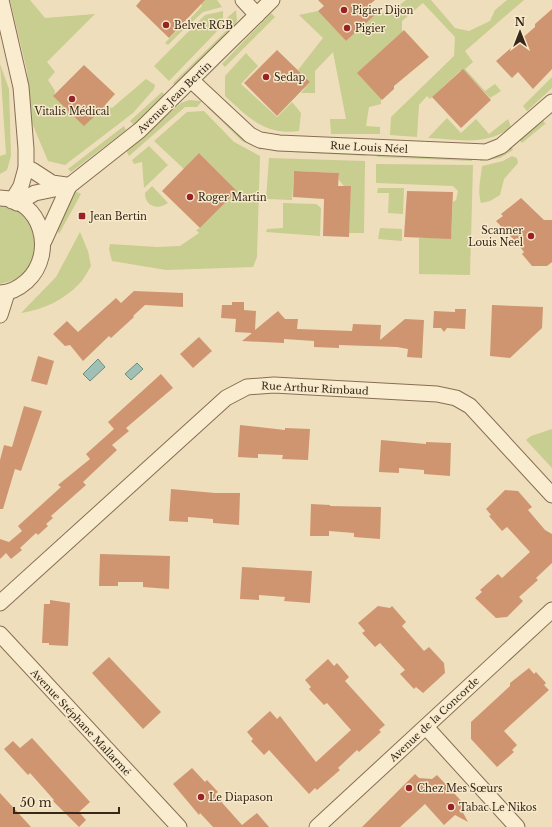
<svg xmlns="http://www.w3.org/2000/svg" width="552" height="827" font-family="'Libre Baskerville',serif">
<rect width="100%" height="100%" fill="#efdebc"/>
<!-- green -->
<g fill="#c8cd90">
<path d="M10 0H30L45 18 95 14 47 62 55 72 48 80 55 91 54 97 98 113 104 105 112 108 146 79 155 85 154 89 133 113 65 165 48 161 32 123 27 71Z"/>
<path d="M199 0H217L222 7 203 12 191 23 188 21 202 6Z"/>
<path d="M406 0H431L455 28 469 31 490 21 495 10 507 0H524L465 51 473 62 465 69 485 91 495 84 501 91 490 98 464 71H460L430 99 427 96 419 105 417 137 390 135 391 117 454 56 455 37 423 3 402 21V32L391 42V45L359 72V75L381 98V104L369 107 366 126 380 127V134H331L330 119H346L333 52 315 71V93H301L310 82 298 70 323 38 299 15 318 11 346 41 375 15 393 10Z"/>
<path d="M236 10 237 20 235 27 176 86 173 83 228 29 227 18Z"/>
<path d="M223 11V25L169 81 154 66 205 15Z"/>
<path d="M271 13 275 17 225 67 222 64Z"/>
<path d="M185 22 188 25 168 45 165 43Z"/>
<path d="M246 53 258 66 241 84 277 117 292 102 301 113 299 131C265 136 248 117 225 96V76Z"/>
<path d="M0 64 9 89 11 156 7 170 0 174V156L6 154Z"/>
<path d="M552 77V88L527 111 523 106Z"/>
<path d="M162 92 166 96 134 125 130 121Z"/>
<path d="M189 100 202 101 197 107H185L129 156 126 150 181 103Z"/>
<path d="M210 105 263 146 261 150 242 141 207 107Z"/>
<path d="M204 111 234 142 260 156 257 257 253 267 166 270 112 261 109 249 110 244 157 247 180 246 199 233 196 230 200 228 237 191 199 153 184 169 154 141 187 112Z"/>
<path d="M447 118 461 133 476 119 489 134 508 119 511 127C486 147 458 139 428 138Z"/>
<path d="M542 119 547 126 545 124 522 143 518 139Z"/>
<path d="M124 126 126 130 71 172 68 169Z"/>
<path d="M511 145 513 150 500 158 480 161 479 157Z"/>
<path d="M149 146 168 165 144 188 142 162 134 164 132 160Z"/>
<path d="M274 148 366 153V156L272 151Z"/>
<path d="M377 153 472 157V161L377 157Z"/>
<path d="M512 156 517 158 518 163 504 179 500 195 490 201 481 203C477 189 481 179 482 166L503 161Z"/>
<path d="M269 158 365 161 364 233H349L351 186H344L339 180V173L294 171 292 200 266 199Z"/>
<path d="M376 164 473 165 470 275 419 274V238H449L451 236 453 202 456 200 458 191 453 186 376 183Z"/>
<path d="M152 186 168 203C158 210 145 207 145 193Z"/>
<path d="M378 188H404L403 214 388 213 389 193H377Z"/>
<path d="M75 191 81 194 59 234 56 228 67 199Z"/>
<path d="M283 203 316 204 321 208 320 236 266 232 267 229 283 228Z"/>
<path d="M0 205C6 206 13 207 18 210 29 217 33 226 35 238 37 265 27 278 0 284Z"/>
<path d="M380 228 402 229V241L378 239Z"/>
<path d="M80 232 88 251 91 266C87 272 84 279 79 284 64 300 42 310 21 313L56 277Z"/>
<path d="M552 429V468L526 440 531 436Z"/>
</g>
<!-- water -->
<g fill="#a0c0b6" stroke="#678e83">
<path d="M98 359 105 367 90 381 83 374Z"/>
<path d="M137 363 143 369 131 380 125 374Z"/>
</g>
<!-- building -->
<g fill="#cf9570">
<path d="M141 0H205L169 38 136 6Z"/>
<path d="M318 0H375L367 7 375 15 346 41 318 11 324 6Z"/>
<path d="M552 9V69L533 89 518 72 512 78 496 61 535 27V24Z"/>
<path d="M404 30 429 57 394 86V89L382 100 357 73Z"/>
<path d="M277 50 310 82 277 116 244 83Z"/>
<path d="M84 65 115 94 98 113 84 126 53 96Z"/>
<path d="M463 69 491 100 461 128 432 97Z"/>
<path d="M199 153 237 191 200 228 162 191Z"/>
<path d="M294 171 339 173 338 186H351L349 237 323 236 324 199 293 197Z"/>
<path d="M407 191 453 192 451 239 404 237Z"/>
<path d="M521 198 544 220H552V262L547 266H532L522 254 524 252 516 242 496 221 503 216 501 214Z"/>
<path d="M134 291 183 293V307L145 305 133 316 134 317 111 338 109 336 83 361 70 345 65 346 53 334 67 321 78 332 116 298 121 303Z"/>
<path d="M232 302H244V310L256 311 255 330 278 311 285 319H298L297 329 352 331 353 324 381 325 380 340 405 319 424 320 422 358 407 357 408 349 397 347 339 345V348L314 347V341L284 339V343L242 341 252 333 235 332 236 319 221 318 222 305H232Z"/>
<path d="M492 305 543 307 542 328 510 358 490 356Z"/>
<path d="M455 309H466L465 329 447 328 444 332 441 328H433L434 311 455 312Z"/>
<path d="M199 337 212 351 193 368 180 354Z"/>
<path d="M38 356 54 361 47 385 31 381Z"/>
<path d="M161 374 173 388 126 428 129 431 112 445 117 450 83 482 86 485 51 516 53 518 46 524 48 526 38 535 36 533 20 548 22 550 11 559 6 553 0 559V539L9 542 22 531 18 526 61 487 58 485 90 459 86 454 114 429 108 422Z"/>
<path d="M24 406 42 411 21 471 15 469 3 509H0V460L4 445 12 447Z"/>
<path d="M240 425 285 430V428L310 429 308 460 282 459 283 455 258 454V458L238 457Z"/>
<path d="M381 440 426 444V442L451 443 450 476 424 474V470L399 468V473L379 472Z"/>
<path d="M171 489 215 493H240L239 525 213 523V519L188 517V522L169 521Z"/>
<path d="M505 490 518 491 532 507 528 510 545 530 552 534V563L536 578 538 580 519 597 523 601 507 617 496 618 475 598 482 592 480 590 498 574 502 578 530 552 507 527 502 531 489 516 491 515 486 509Z"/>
<path d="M311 504 330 505V506L381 507 380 539 354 537V533L329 531V536H310Z"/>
<path d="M100 554 170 556 169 589 143 587V582H118V586H99Z"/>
<path d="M242 567 312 571 310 603 284 601 285 597 259 595V600L240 599Z"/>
<path d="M50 600 70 603 68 646 49 645V643H42L44 604H50Z"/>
<path d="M378 606 390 608 392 606 406 622 402 626 424 651 429 647 444 663 445 673 423 693 416 687 414 689 400 674 405 670 380 643 375 647 362 633 365 631 358 623Z"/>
<path d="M109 657 161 712 143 729 92 673Z"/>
<path d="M328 659 334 666 337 663 349 677 345 681 385 725 379 730 381 732 359 752 357 750 338 768 340 770 317 790 315 788 309 794 269 750 264 755 251 741 253 739 247 732 270 711 277 719 280 716 316 762 351 730 327 703 324 705 309 689 311 687 305 680Z"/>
<path d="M529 668 534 674 536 672 546 683 544 685 549 690 504 731 517 745 512 750 514 752 497 767 471 739V722L510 686V683Z"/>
<path d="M32 738 90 802 79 812 86 820 79 827 53 801 54 800 30 773 28 775 4 749 13 741 20 748Z"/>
<path d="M192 768 205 782 207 780 218 792 215 794 217 797 242 825 257 813 269 827H213L200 813 199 815 173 784Z"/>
<path d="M415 774 419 778 432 779 437 775 465 805 461 809 468 822 455 815 444 825 425 804 400 827H362Z"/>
<path d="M0 793 31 827H0Z"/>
</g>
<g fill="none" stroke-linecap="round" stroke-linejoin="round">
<defs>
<g id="minor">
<path d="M1 0 21 87 26 149V168L21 186 12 201"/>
<path d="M243 0 257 15"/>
<path d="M191 80 250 135 260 140 279 143 486 152 501 146 552 102"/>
<path d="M26 168 32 170 52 183 66 185"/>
<path d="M0 198C41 198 57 253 27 281 19 288 11 293 0 293"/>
<path d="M17 203 35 193 69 186 140 130 272 0"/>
<path d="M44 241 69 186"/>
<path d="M0 315 7 293"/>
<path d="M0 603 226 398 247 387 274 385 437 394 456 398 470 406 552 495"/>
<path d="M0 634 179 827"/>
<path d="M426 727 517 827"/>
<path d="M317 827 552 610"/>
</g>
</defs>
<!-- minor casing -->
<use href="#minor" stroke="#876e55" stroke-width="17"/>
<!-- minor -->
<use href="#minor" stroke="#faeccf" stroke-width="15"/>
</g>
<!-- markers -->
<g fill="#992227" stroke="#f7e9cb" stroke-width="1.5">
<circle cx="344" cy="10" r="4"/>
<circle cx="166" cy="25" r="4"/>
<circle cx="347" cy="28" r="4"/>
<circle cx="266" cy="77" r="4"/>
<circle cx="72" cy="99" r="4"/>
<circle cx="190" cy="197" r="4"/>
<rect x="78" y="212" width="8" height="8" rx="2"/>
<circle cx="531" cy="236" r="4"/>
<circle cx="409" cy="788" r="4"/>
<circle cx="201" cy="797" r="4"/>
<circle cx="451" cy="807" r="4"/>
</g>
<g text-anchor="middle" stroke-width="3" stroke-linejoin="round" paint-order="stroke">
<!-- poi labels -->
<g font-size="10" fill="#36271a" stroke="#f7e9cb" text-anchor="start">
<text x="352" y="14">Pigier Dijon</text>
<text x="174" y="29">Belvet RGB</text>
<text x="355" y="32">Pigier</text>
<text x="274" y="81">Sedap</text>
<text x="72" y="115" text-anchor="middle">Vitalis Médical</text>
<text x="198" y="201">Roger Martin</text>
<text x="90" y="220">Jean Bertin</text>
<text x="523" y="234" text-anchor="end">Scanner<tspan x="523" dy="12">Louis Neel</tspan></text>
<text x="417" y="792">Chez Mes Sœurs</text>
<text x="209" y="801">Le Diapason</text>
<text x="459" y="811">Tabac Le Nikos</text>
</g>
<!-- street labels -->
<g font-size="10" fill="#36271a" stroke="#f7e9cb">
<text transform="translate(174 97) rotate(-44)" y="4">Avenue Jean Bertin</text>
<text transform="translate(369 147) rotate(3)" y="4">Rue Louis Néel</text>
<text transform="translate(315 388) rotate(3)" y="4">Rue Arthur Rimbaud</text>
<text transform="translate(434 719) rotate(-43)" y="4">Avenue de la Concorde</text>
<text transform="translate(81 722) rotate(47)" y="4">Avenue Stéphane Mallarmé</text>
</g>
</g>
<!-- north arrow -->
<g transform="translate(520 32)" stroke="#f7e9cb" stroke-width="3" paint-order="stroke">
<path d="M0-3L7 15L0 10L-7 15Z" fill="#36271a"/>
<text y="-6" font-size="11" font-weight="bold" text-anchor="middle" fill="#36271a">N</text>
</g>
<!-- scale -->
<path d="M14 807v6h105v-6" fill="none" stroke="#36271a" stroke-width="2"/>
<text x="20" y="807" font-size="12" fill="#36271a" stroke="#f7e9cb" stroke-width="3" paint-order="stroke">50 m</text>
</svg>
